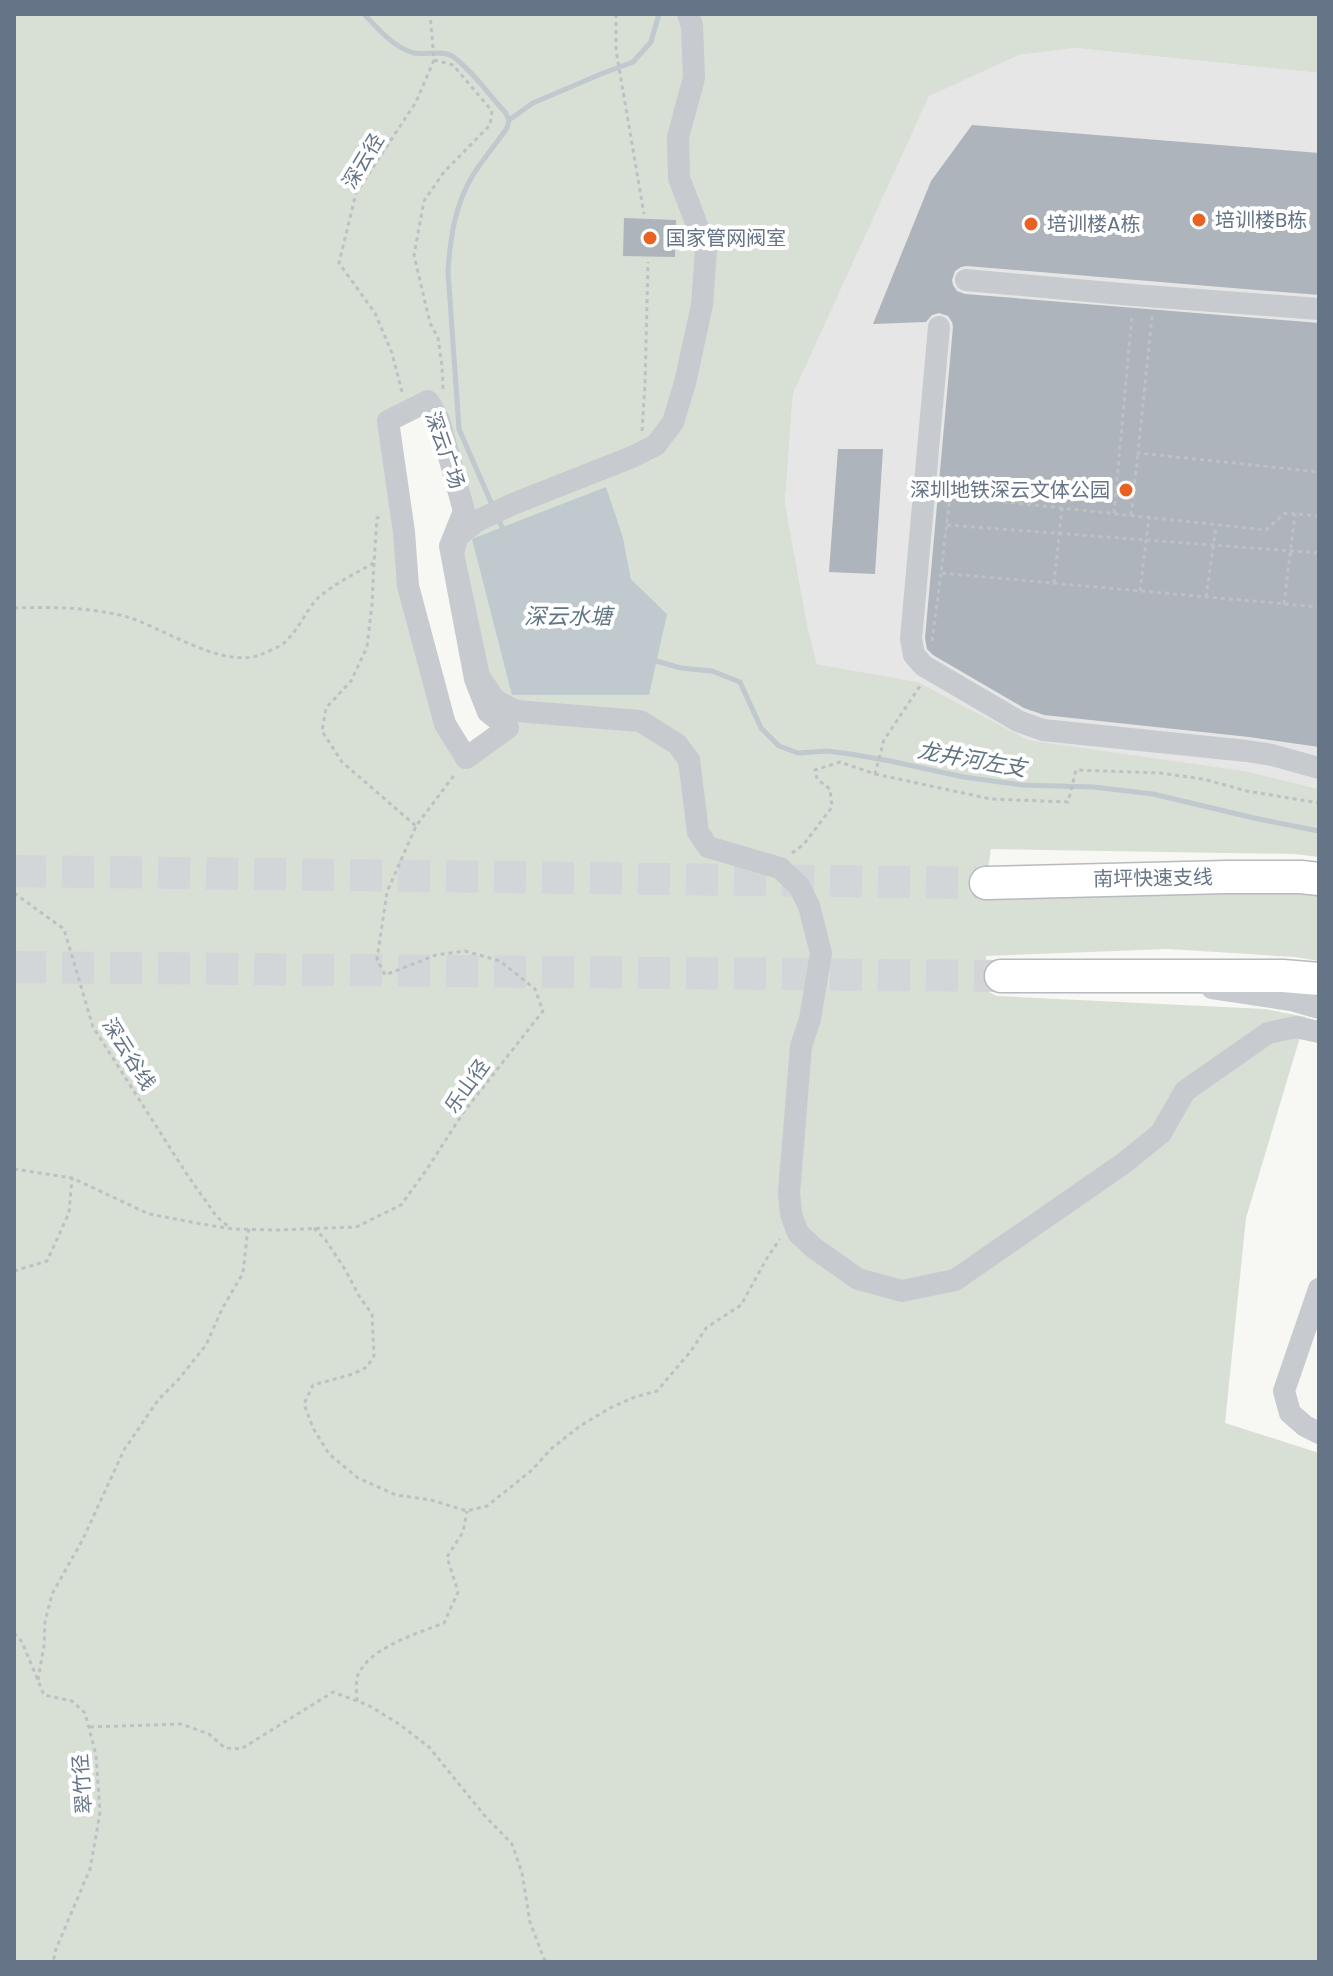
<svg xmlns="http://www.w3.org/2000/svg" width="1333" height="1976" font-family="Poppins,'Noto Sans SC',sans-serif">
<rect width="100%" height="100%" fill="#f7f7f4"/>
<!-- built -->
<path fill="#e5e6e5" d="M1075 48 1319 73V789L1245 771 1027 740 918 682 817 664 807 624 785 503 793 394 929 95 1019 55Z"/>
<!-- green -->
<path fill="#d8dfd5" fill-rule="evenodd" d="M14 14H1319V73L1075 48 1019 55 929 96 793 394 785 503 807 624 817 664 918 682 1028 740 1245 771 1319 789V857L1294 854 991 849 985 888 1319 892V961L1295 957 1168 949 986 956 987 991 997 996 1265 1009 1306 1017 1246 1218 1225 1423 1319 1453V1962H14ZM427 401 464 510 450 546 488 712 508 728 466 758 408 586 389 421ZM606 488 623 537 631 579 667 614 472 540Z"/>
<!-- water -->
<path fill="#bfc9ce" d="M606 487 623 537 631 579 667 614 649 695H512L472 539Z"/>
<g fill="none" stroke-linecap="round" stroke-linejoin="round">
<!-- stream -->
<g stroke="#bfc9ce" stroke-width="5">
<path d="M364 14C378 29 394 48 414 53 426 55 442 50 452 56 471 69 489 95 505 112L509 120 507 128C496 144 483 159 473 175 455 204 450 239 448 272L459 429 493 507"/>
<path d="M509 120 533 103 601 74 633 62 651 42 659 14"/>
<path d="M497 516 502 527"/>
<path d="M656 661 681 668 712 671 740 682 761 728 779 746 798 753 827 751 850 754 890 761 964 777 1021 785 1093 787 1153 794 1254 818 1319 831"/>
</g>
</g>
<!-- building -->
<g fill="#aeb4bb">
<path d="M972 125 1319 153V295L967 266 961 267 955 271 952 280 953 285 957 291 965 294 1319 323V747L1249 737 1044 715 1024 708 933 655 927 649 925 638 953 327 952 322 948 316 939 313 932 315 926 322 873 324 931 181Z"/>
<path d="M624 218 676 220 675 257 623 256Z"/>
<path d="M838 449H883L875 574 829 572Z"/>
</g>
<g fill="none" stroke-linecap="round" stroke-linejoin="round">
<!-- highway-tunnel -->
<g stroke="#d2d6d8" stroke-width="32" stroke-dasharray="32 16" stroke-linecap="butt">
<path d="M14 871 986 883"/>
<path d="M14 967 1001 976"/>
</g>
<defs>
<g id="highway">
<path d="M986 883 1226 877H1301L1319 879"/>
<path d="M1001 976H1283L1319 979"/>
</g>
</defs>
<!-- highway casing -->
<use href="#highway" stroke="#b7babe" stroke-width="35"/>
<!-- path -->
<g stroke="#bec1c3" stroke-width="3" stroke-dasharray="4 4" stroke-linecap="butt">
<path d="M616 14V50L644 214"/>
<path d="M434 60 453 65 492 111 490 125 444 172 424 201 414 255 430 323 438 338 442 366 443 390"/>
<path d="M1152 316 1138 453 1319 472"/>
<path d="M402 392 392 353 375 313 339 263 356 193 416 102 434 60 430 14"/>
<path d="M642 431 645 385 648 262"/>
<path d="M1114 513 1132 315"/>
<path d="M1131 515 1138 453"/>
<path d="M1319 516 1285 513 1266 530 950 496 941 573 1319 607"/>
<path d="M947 525 1319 553"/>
<path d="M374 563 372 604 367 647 351 681 326 708 322 731 342 762 416 826"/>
<path d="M1054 583 1062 508"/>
<path d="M1140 591 1149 517"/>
<path d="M1206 597 1216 526"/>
<path d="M1284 604 1295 514"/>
<path d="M14 608C52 607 86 607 124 616 161 626 224 671 262 654 269 651 279 647 284 643 298 631 305 612 317 599 329 587 359 571 374 563L377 518 381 517"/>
<path d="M932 641 941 573"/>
<path d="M875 774 991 799 1068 802 1076 770 1160 773 1203 779 1247 791 1319 803"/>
<path d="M792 853 804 844 832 807 830 789 817 779 815 770 840 762 875 774 884 740 920 686"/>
<path d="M14 893 64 929 93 1027 188 1176 217 1217 229 1227"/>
<path d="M14 1169 72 1178 149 1214 202 1224 232 1229 277 1230 356 1227 401 1205 427 1169 463 1113 543 1011 535 989 500 961 465 951 436 955 385 975 377 959 387 892 416 826 455 774"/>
<path d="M314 1228 325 1239 346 1271 359 1296 372 1314 374 1356 367 1367 353 1374 313 1385 304 1404 313 1428 329 1454 358 1478 396 1495 431 1500 467 1511 487 1506 532 1470 552 1448 580 1426 610 1408 635 1397 657 1391 691 1351 706 1328 741 1305 767 1258 780 1239"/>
<path d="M14 1271 47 1261 69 1213 72 1178"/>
<path d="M14 1633 22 1642 44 1695 72 1701 85 1713 96 1755 100 1813 90 1869 56 1949 53 1962"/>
<path d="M38 1680 44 1646 45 1622 52 1594 83 1539 124 1450 158 1400 178 1380 206 1345 222 1309 243 1273 247 1237 249 1229"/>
<path d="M357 1701C357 1693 355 1682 358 1675 369 1648 418 1633 444 1623L458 1592 447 1557 463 1532 467 1511"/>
<path d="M90 1727 181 1724 209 1734 225 1748 241 1749 333 1692 368 1705 399 1724 429 1747 484 1815 512 1844 522 1873 530 1922 544 1959 547 1962"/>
</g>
<!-- minor -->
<g stroke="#c7cace" stroke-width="22">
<path d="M688 14 692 26 694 78 678 137 679 178 706 249 702 305 685 383 673 422 656 445 632 457 513 504 477 521 457 537 453 554 479 676 495 700 516 711 640 721 677 744 689 760 698 832 708 847 780 868 799 886 809 906 821 953 810 1019 801 1046 789 1193 791 1214 798 1233 814 1248 858 1279 902 1291 955 1280 1124 1163 1161 1133 1185 1091 1268 1033 1296 1027 1319 1032"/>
<path d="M966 280 1133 295 1319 309"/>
<path d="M939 327 911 639 914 655 924 666 1018 721 1043 730 1247 751 1272 755 1319 768"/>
<path d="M428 401 439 420 464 511 450 546 475 679 488 712 508 728 466 758 445 724 408 586 404 532 388 421Z"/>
<path d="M1212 988 1291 1000 1319 1008"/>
<path d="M1319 1289 1284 1391 1290 1413 1305 1426 1319 1433"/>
</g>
<!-- highway -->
<use href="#highway" stroke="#fff" stroke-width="32"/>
</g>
<!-- markers -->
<g fill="#ea6221" stroke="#fff" stroke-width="3">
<circle cx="1199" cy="220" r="8"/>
<circle cx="1031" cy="224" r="8"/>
<circle cx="650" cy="238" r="8"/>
<circle cx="1126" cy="490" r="8"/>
</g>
<g text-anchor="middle" stroke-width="8" stroke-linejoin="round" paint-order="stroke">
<!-- street labels -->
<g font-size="20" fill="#657486" stroke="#fff">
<text transform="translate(363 161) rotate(-59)" y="7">深云径</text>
<text transform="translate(445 450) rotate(71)" y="7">深云广场</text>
<text transform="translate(1153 878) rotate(-1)" y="7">南坪快速支线</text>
<text transform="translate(129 1054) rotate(58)" y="7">深云谷线</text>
<text transform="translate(467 1086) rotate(-54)" y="7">乐山径</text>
<text transform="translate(82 1784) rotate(-94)" y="7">翠竹径</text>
</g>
<!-- poi labels -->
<g font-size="20" fill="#657486" stroke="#fff" text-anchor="start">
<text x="1215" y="227">培训楼B栋</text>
<text x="1047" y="231">培训楼A栋</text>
<text x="666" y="245">国家管网阀室</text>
<text x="1110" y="497" text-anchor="end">深圳地铁深云文体公园</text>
</g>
<!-- water labels -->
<g font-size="22" font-style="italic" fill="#617683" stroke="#fff">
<text x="568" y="624">深云水塘</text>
<text transform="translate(972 759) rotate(10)" y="8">龙井河左支</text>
</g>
</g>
<!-- border -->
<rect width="1333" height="1976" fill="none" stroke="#657486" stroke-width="32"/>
</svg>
